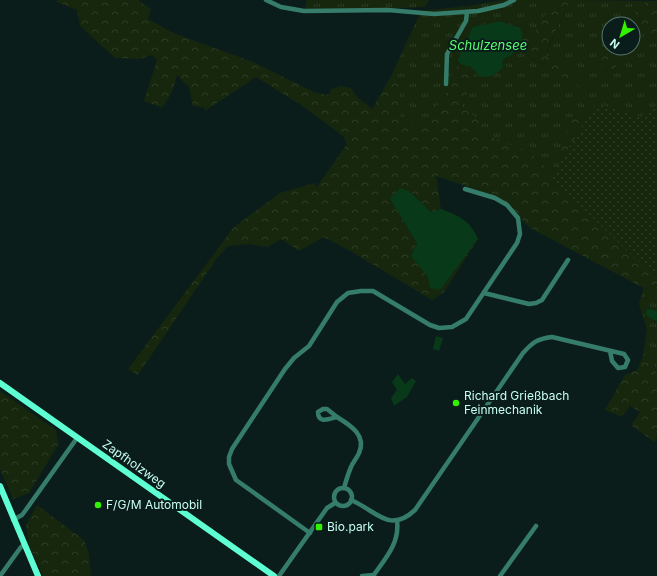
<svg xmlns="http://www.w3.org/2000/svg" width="657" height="576" font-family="Inter,sans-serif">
<defs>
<pattern id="grass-tufts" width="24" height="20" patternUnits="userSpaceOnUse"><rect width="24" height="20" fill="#16270e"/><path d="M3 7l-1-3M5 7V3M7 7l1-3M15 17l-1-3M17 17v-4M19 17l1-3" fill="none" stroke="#2c3d26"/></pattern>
<pattern id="forest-crowns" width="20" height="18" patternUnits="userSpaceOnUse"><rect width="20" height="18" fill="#16270e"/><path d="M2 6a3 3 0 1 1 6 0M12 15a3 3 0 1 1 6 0" fill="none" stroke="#2c3d26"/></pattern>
<pattern id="park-dots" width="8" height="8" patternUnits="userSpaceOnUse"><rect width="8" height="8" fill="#16270e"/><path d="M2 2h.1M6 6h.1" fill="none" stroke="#2c3d26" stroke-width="1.8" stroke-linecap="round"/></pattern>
</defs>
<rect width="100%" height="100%" fill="#0b1d1a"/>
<!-- grass -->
<g fill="url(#grass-tufts)">
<path d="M307 0H429L425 7 304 12Z"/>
<path d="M504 0H554L534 34H523L519 27 509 25 501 21 472 27 466 44 458 59 455 71 451 77 449 90 425 128 400 117 403 104 391 76 421 11 468 6Z"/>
<path d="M570 0 647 1 630 18 626 24H609V48L600 61 610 79 625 48H633V42L647 31 657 37V156L570 171 546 167 528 151 483 138 462 107 475 70 501 62 507 57 511 56 521 44 527 56 586 90 591 84 545 56Z"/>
<path d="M644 287 657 295V311L647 308 655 322H657V377L653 359 643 356 647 329 639 304Z"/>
</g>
<!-- forest -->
<g fill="url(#forest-crowns)">
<path d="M57 0H138L151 9 148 19 173 33 253 62 316 93 329 95 331 89 341 86 351 88 358 98 372 109 391 76 408 81 399 94 403 104 400 117 425 128 434 109 448 90 449 78 455 71 458 62 468 67 465 64 475 70 462 107 481 121 483 138H493L528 151 546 167 569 171 559 149 574 117 657 156V295L530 228 498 197 436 176 441 209 431 212 409 191 390 199 417 243 411 256 440 290 478 239 444 292 432 300 352 252 324 237 299 251 281 239 268 247 247 244 228 246 217 258 138 375 128 369 234 227 280 193 315 183 316 188 347 144 343 136 301 105 256 77 205 111V108L193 106 189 87 177 75 172 92 162 108 144 101 157 60 152 55 140 59 115 58 80 26 77 10 57 2Z"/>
<path d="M554 0H570L545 55 592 84 586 90 527 56 521 44 523 34H534Z"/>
<path d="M647 1H657V37L647 32 633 42V24H626L630 18Z"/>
<path d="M609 48H625L610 79 600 61Z"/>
<path d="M643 356 653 359 657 377V438L654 442 631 425 640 412 630 406 622 417 605 410 625 375 637 370Z"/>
<path d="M0 391 56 430 58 445 29 493 13 499 0 469Z"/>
<path d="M37 505 84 540 89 554 91 576H43L29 546 26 525Z"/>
</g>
<!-- park -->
<path fill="url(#park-dots)" d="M596 103 641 117 657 104V280L551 177Z"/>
<!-- water -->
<g fill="#083918">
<path d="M501 21 509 25 519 27 523 34 521 44 511 56 507 57 502 61 503 67C495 75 490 79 478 76L475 70 467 65 469 68 458 62V59L460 56V52L464 45 466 44 472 27Z"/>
<path d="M400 188 409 191 431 212 441 209C459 216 470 220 478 239L440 290 430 288 428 277 411 256 417 243 390 199Z"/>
<path d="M647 308 657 311V322L646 315Z"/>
<path d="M436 336 443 338 439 351 433 349Z"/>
<path d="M398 374 405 384 412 378 416 381 407 397 394 406 391 398 397 390 392 382Z"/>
</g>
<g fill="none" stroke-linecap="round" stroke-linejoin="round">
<!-- street -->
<g stroke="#357d6a" stroke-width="4.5">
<path d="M266 0 281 7 304 11 388 10 434 14 478 11 504 5 514 0"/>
<path d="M446 84 447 54 466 21 467 12"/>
<path d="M484 293 529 304 536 303 542 300 568 260"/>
<path d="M323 409H327L337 417C329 419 318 424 318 412Z"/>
<path d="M337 417C350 425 367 435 359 453 357 458 353 462 351 467 348 474 346 481 344 488"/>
<circle cx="343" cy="497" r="9"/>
<path d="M351 500C377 511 389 534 415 510L523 353C533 342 537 339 552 337L624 354 628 360 625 367 618 368 612 361 610 351"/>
<path d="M13 520 22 515 25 511 77 438"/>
<path d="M310 533 236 480 229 464V457L232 449 285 369 294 358 309 346 337 302 348 293 361 291H373L430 325 439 328 452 327 466 319 517 243 520 234 518 218 507 205 495 198 465 189"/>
<path d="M0 576 21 547 24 545"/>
<path d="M279 576 327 508 335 503"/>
<path d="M362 576 374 575"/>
<path d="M373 576C385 559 400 543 397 521"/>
<path d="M500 576 536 526"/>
</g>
<!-- secondary -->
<g stroke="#5effd2" stroke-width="6">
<path d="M0 383 274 576"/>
<path d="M0 486 38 576"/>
</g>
</g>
<!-- markers -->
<g fill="#31f200" stroke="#0b1d1a" stroke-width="1.5">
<circle cx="456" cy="403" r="4"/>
<circle cx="98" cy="505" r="4"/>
<rect x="315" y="523" width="8" height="8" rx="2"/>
</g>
<g text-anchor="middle" stroke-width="4" stroke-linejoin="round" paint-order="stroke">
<!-- poi labels -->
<g font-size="12" fill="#c7fff4" stroke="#0b1d1a" text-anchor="start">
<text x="464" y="400">Richard Grießbach<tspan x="464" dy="14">Feinmechanik</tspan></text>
<text x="106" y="509">F/G/M Automobil</text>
<text x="327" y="531">Bio.park</text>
</g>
<!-- street labels -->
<g font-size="12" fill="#c7fff4" stroke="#0b1d1a">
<text transform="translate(134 464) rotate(35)" y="4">Zapfholzweg</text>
</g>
<!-- water labels -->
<g font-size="13" font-style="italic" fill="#55ff70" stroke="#0b1d1a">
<text x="488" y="50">Schulzensee</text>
</g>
</g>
<!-- north arrow -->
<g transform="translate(621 36) rotate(218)"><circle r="19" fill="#0b1d1a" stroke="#567771"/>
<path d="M0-3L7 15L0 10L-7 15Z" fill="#31f200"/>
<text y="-6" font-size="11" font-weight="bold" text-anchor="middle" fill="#c7fff4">N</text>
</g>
</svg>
